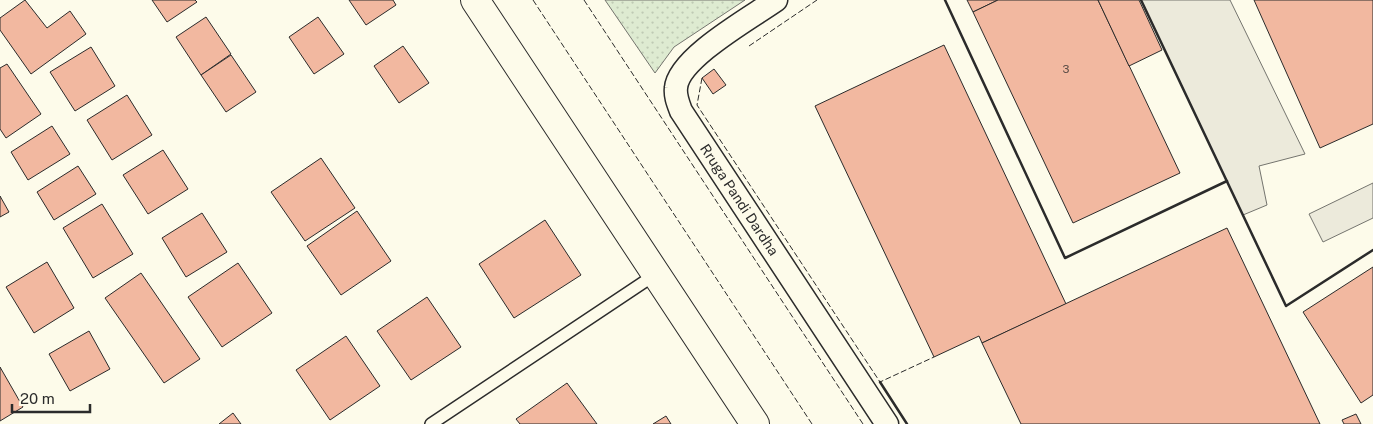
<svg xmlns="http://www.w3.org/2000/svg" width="1373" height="424" font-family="'Public Sans',sans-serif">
<defs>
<pattern id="grass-dots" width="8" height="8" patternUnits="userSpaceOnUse" patternTransform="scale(1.25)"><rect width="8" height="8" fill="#deebd1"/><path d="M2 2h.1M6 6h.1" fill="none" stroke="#bfcab4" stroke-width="1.8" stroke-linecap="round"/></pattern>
</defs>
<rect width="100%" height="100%" fill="#fdfbea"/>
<!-- grass -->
<path fill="url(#grass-dots)" stroke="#74746e" d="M605 0H745L674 47 655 73Z"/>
<!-- parking -->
<g fill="#eceadb" stroke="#74746e">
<path d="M1141 0H1230L1305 154 1259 166 1267 205 1243 215Z"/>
<path d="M1373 183V218L1323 242 1309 214Z"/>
</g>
<!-- building -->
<g fill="#f2b8a0" stroke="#2b2b2b">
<path d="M25 0 47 28 70 11 86 34 31 74 0 30V18Z"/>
<path d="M152 0H195L197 2 167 22Z"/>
<path d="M349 0H393L396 5 366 25Z"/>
<path d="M967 0H998L973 12Z"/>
<path d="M998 0H1098L1180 173 1073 223 973 12Z"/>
<path d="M1098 0H1139L1162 50 1129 66Z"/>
<path d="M1254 0H1373V124L1320 148Z"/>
<path d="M206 17 231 54 201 75 176 37Z"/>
<path d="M318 17 344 54 314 74 289 37Z"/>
<path d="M944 45 1066 304 982 343 979 336 934 357 815 106Z"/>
<path d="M403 46 429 83 399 103 374 66Z"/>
<path d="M91 47 115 86 75 111 50 72Z"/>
<path d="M231 55 256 92 226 112 201 75Z"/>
<path d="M7 64 41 114 6 138 0 129V68Z"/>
<path d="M714 69 726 85 713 94 702 78Z"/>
<path d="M127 95 152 135 112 160 87 120Z"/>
<path d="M52 126 70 154 28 180 11 152Z"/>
<path d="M163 150 188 189 148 214 123 175Z"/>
<path d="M321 158 355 208 305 241 271 192Z"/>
<path d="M78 166 96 194 54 220 37 192Z"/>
<path d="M0 196 9 212 0 217Z"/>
<path d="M102 204 133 254 93 278 63 228Z"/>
<path d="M357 211 391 261 341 295 307 246Z"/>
<path d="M202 213 227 252 186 277 162 238Z"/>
<path d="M545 220 581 275 514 318 479 264Z"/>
<path d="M1227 228 1320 424H1021L982 343Z"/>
<path d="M47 262 74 308 34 333 6 287Z"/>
<path d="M238 263 272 313 222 347 188 297Z"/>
<path d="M1373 267V395L1361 403 1303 312Z"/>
<path d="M141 273 200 359 164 383 105 298Z"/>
<path d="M427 297 461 347 411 380 377 331Z"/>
<path d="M89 331 110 369 70 391 49 354Z"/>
<path d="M346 336 380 386 330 420 296 370Z"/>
<path d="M0 367 23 407 0 421Z"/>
<path d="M567 383 597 424H520L516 419Z"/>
<path d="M233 413 241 424H219Z"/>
<path d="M1356 414 1361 424H1344L1342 420Z"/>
<path d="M666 416 671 424H653Z"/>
</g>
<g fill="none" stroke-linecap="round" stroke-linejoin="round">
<defs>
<path id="lane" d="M431 424 656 274"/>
<g id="street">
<path id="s1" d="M776 0C752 17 678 58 676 88 675 96 678 103 681 111L887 424"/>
</g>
<path id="secondary" d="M475 0 755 424"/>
</defs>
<!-- lane casing -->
<use href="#lane" stroke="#2b2b2b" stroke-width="14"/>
<!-- street casing -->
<use href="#street" stroke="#2b2b2b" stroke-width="25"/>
<!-- secondary casing -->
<use href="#secondary" stroke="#2b2b2b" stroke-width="30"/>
<!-- lane -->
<use href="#lane" stroke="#fdfbea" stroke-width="11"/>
<!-- street -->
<use href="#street" stroke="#fdfbea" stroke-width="22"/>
<!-- secondary -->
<use href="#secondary" stroke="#fdfbea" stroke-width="28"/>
<!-- fence -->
<g stroke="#2b2b2b" stroke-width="1" stroke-dasharray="6 2.5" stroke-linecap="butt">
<path d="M533 0 812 424"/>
<path d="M584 0 863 424"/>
<path d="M749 46 817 0"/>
<path d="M702 78 697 105 880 382 934 357"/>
</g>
<!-- wall -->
<g stroke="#2b2b2b" stroke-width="2.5">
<path d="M945 0 1065 258 1227 181"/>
<path d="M1141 0 1286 306 1373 250"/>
<path d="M880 382 907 424"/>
</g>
</g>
<g text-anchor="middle" stroke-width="4" stroke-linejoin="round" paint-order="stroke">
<!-- number labels -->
<g font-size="11" fill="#5d4e48">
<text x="1066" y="73">3</text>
</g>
<!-- street labels -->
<g font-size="14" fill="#2b2b2b" stroke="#fdfbea">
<text dy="5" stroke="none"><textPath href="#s1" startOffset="266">Rruga Pandi Dardha</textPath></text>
</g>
</g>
<!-- scale -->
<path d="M12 404v8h78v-8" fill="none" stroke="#2b2b2b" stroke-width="2.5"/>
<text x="20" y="404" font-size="15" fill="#2b2b2b" stroke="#fdfbea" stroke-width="4" paint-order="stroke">20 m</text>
</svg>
